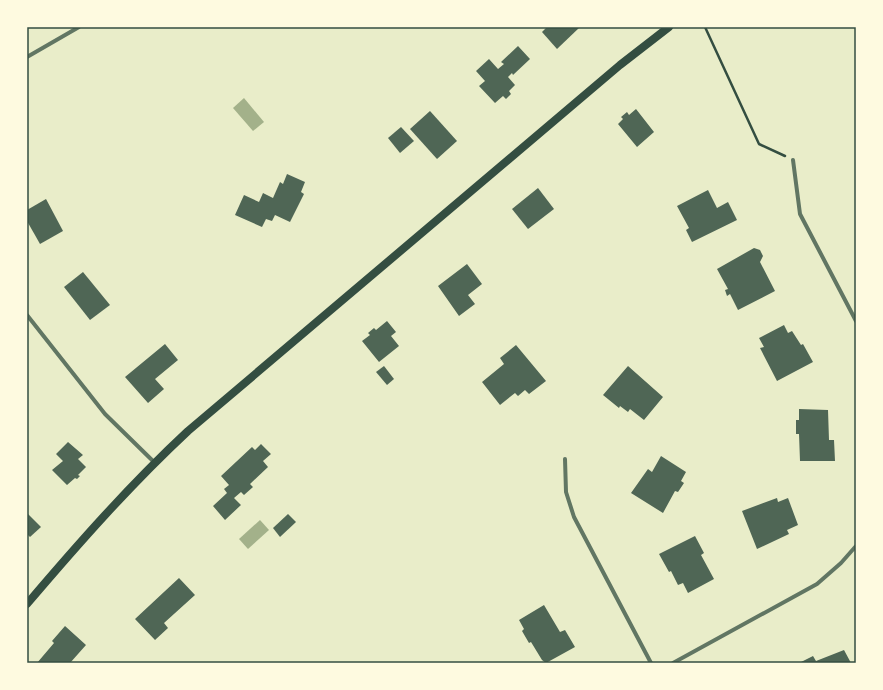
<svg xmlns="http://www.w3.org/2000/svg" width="883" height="690" font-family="'Roboto Condensed',sans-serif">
<rect width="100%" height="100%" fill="#e9edc9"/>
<!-- water -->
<g fill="#a3b18a">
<path d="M244 98 264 122 253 131 233 108Z"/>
<path d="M260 520 269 530 248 549 239 539Z"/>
</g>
<!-- building -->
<g fill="#4f6655">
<path d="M547 27H580L557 49 542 32Z"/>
<path d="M518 46 530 59 513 75 512 73 508 77 515 85 509 91 511 94 506 99 503 96 495 103 479 86 485 81 476 71 489 59 498 69 504 64 501 62Z"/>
<path d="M636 109 654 132 637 147 618 124 623 119 621 117 627 112 629 115Z"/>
<path d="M430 111 457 141 437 159 410 129Z"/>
<path d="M401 127 414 141 400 153 388 138Z"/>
<path d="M287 174 305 182 301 192 304 194 290 222 275 215 272 221 266 219 262 227 235 215 244 195 259 202 263 193 273 198 280 182 283 184Z"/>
<path d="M538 188 554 209 528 229 512 209Z"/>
<path d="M708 190 717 208 728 202 737 220 692 242 686 230 689 228 677 206Z"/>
<path d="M46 199 63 231 40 244 27 221V210Z"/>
<path d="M754 248 760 250 763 256 760 262 775 291 738 310 730 294 727 296 725 290 728 289 717 269Z"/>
<path d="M467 264 482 284 468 295 475 304 459 316 438 286Z"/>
<path d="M83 272 110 305 90 320 64 287Z"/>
<path d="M387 321 396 332 391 336 399 346 379 362 362 341 370 335 368 333 374 328 376 330Z"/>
<path d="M784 325 788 333 792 331 801 345 803 344 813 362 777 381 760 348 764 347 759 338Z"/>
<path d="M165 344 178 360 155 379 164 389 148 403 125 377Z"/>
<path d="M516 345 546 381 529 394 525 390 518 396 515 393 500 405 482 382 504 364 500 358Z"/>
<path d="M384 366 394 379 387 385 376 372Z"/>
<path d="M628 366 663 397 644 420 630 409 628 412 620 406 619 408 603 395Z"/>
<path d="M799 409 828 410 829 440H834L835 461H800L799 434H796V420H799Z"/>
<path d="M68 442 83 455 78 459 86 467 78 475 80 476 77 479 75 478 67 485 52 470 63 461 56 454Z"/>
<path d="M261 444 271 454 263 461 268 467 250 484 253 487 244 495 241 492 234 498 241 505 225 520 213 506 227 493 224 489 229 485 221 476 252 447 255 450Z"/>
<path d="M661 456 686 472 681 481 684 483 678 492 675 491 663 513 631 493 648 469 652 472Z"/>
<path d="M777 498 778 502 788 498 798 525 787 530 789 534 757 549 742 511Z"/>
<path d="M27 513 41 527 30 537 27 534Z"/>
<path d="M288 514 296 522 280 537 273 528Z"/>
<path d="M695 536 704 553 701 555 714 579 688 593 683 583 678 585 671 571 669 572 659 554Z"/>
<path d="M179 578 195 595 164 623 168 628 155 640 135 619Z"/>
<path d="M544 605 560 632 565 630 575 647 546 663 542 660 531 642 529 643 522 631 524 629 519 620Z"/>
<path d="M65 626 86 645 70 663H37L54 643 52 641Z"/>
<path d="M844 650 851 663H799L813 656 816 661Z"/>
</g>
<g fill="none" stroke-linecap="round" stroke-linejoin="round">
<!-- path -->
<path stroke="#344e41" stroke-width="2.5" d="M705 27 759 144 785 156"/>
<!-- minor -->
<g stroke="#617663" stroke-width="4">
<path d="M27 57 79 27"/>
<path d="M793 160 800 214 856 321"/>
<path d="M27 315 105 414 155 463"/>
<path d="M565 459 566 492 574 517 651 663"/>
<path d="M673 663 817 584 841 563 856 546"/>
</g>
<!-- secondary -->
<path stroke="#344e41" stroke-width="8" d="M27 604C78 544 130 485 188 431L620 65 669 27"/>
</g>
<!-- border -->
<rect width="883" height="690" fill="none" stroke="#fefae0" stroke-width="56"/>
<rect x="28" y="28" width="827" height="634" fill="none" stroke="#344e41" stroke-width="1.5"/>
</svg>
